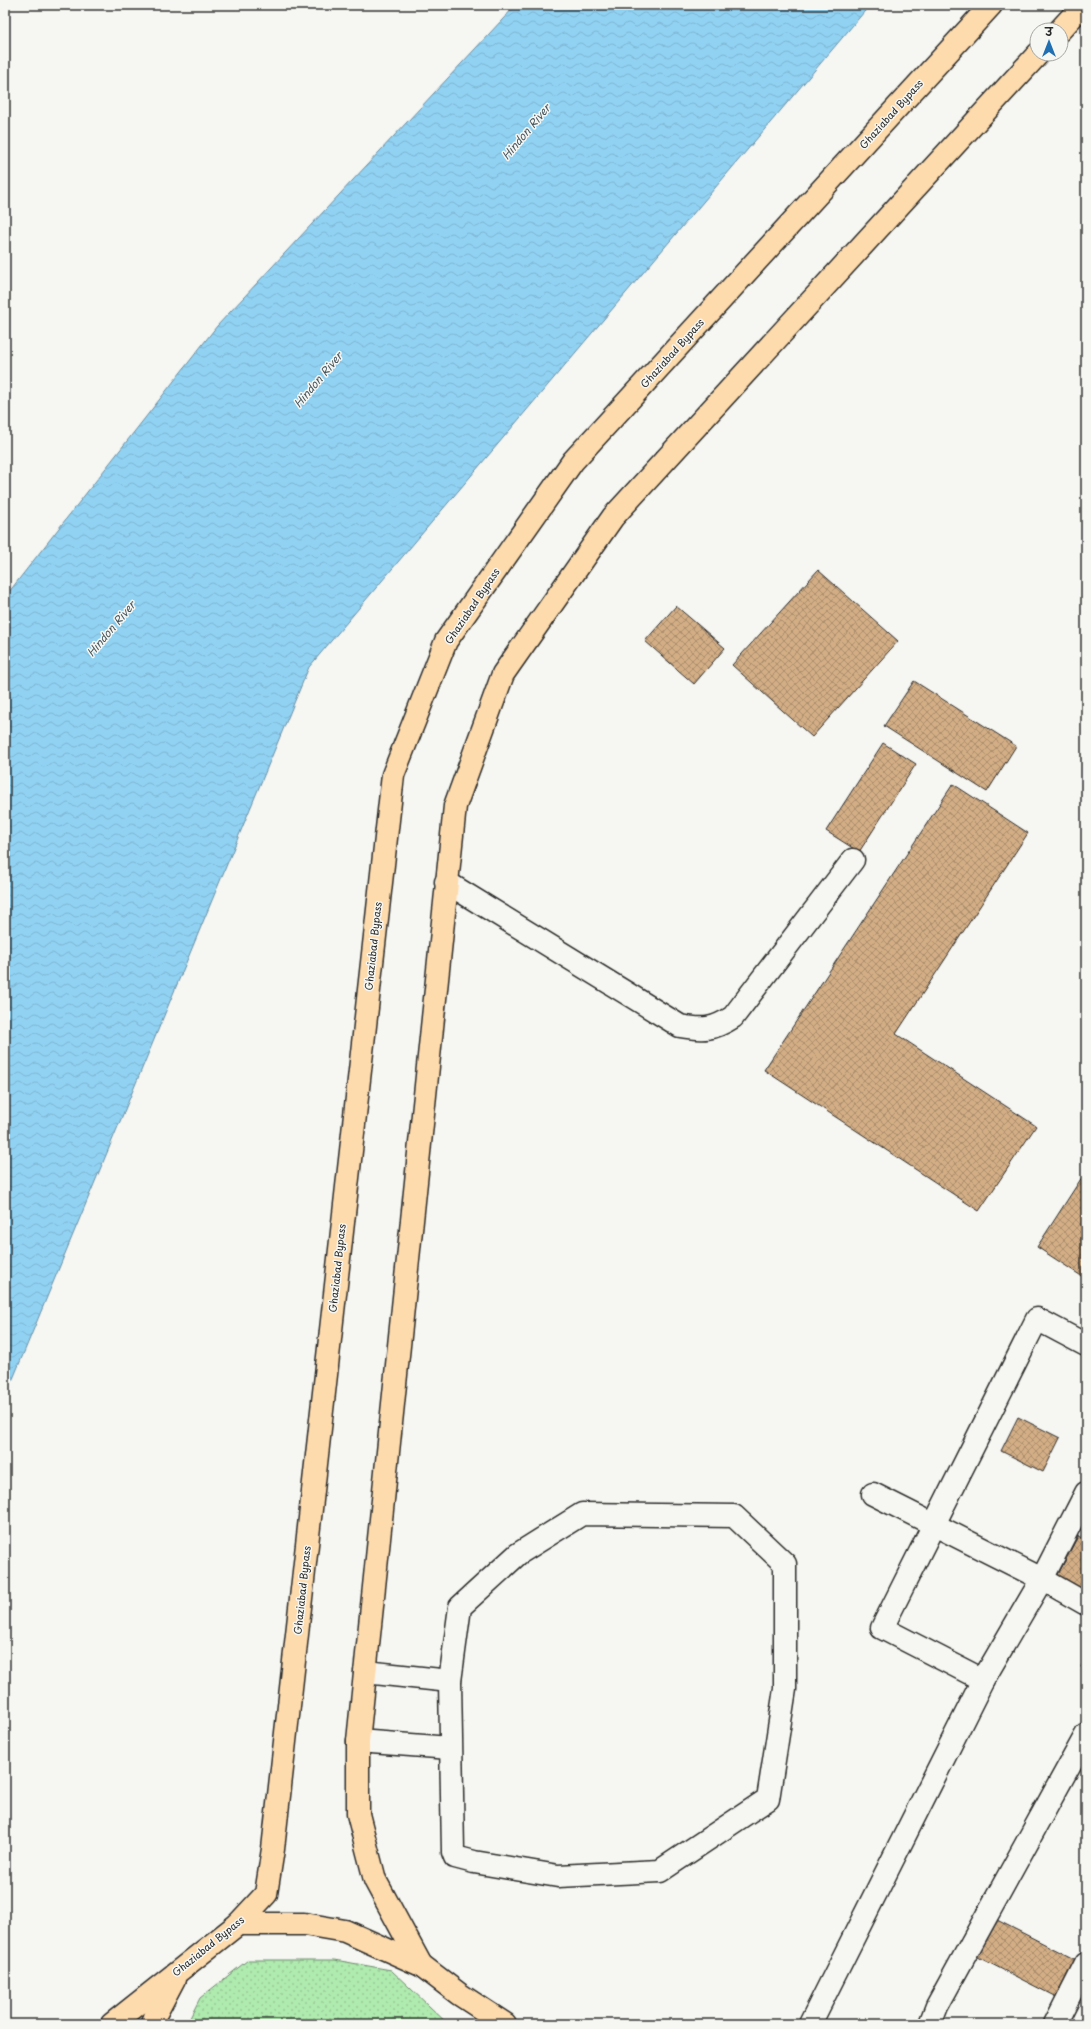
<svg xmlns="http://www.w3.org/2000/svg" width="1091" height="2029" font-family="'Playpen Sans','Playpen Sans Deva',sans-serif">
<defs>
<pattern id="garden-dots" width="8" height="8" patternUnits="userSpaceOnUse"><rect width="8" height="8" fill="#afeaae"/><path d="M2 2h.1M6 6h.1" fill="none" stroke="#97c996" stroke-width="1.8" stroke-linecap="round"/></pattern>
<pattern id="water-waves" width="16" height="10" patternUnits="userSpaceOnUse"><rect width="16" height="10" fill="#91d2f3"/><path d="M0 5q4-4 8 0t8 0" fill="none" stroke="#7db4d0"/></pattern>
<pattern id="building-cross-hatch" width="8" height="8" patternUnits="userSpaceOnUse"><rect width="8" height="8" fill="#d3ae85"/><path d="M0 0l8 8M0 8l8-8" fill="none" stroke="#ab8e6d"/></pattern>
</defs>
<rect width="100%" height="100%" fill="#f6f6f2"/>
<filter id="ink" filterUnits="userSpaceOnUse"><feTurbulence type="fractalNoise" baseFrequency=".025" numOctaves="2"/><feDisplacementMap in="SourceGraphic" scale="8" xChannelSelector="R" yChannelSelector="G"/><feConvolveMatrix kernelMatrix="1 2 1 2 8 2 1 2 1" color-interpolation-filters="sRGB"/></filter>
<g filter="url(#ink)">
<!-- garden -->
<path fill="url(#garden-dots)" stroke="#6d8a6c" d="M248 1960H335L391 1970 448 2024H187L200 1998Z"/>
<!-- water -->
<path fill="url(#water-waves)" stroke="#688fa3" d="M516 5H870L309 667 5 1398V597L217 326Z"/>
<!-- building -->
<g fill="url(#building-cross-hatch)" stroke="#2b2b2b">
<path d="M818 570 898 641 812 737 732 665Z"/>
<path d="M676 606 725 648 694 684 645 641Z"/>
<path d="M914 681 1016 746 987 792 884 726Z"/>
<path d="M883 743 916 764 859 852 826 831Z"/>
<path d="M953 784 1028 833 896 1034 1036 1126 979 1211 764 1070Z"/>
<path d="M1086 1171V1279L1037 1247Z"/>
<path d="M1018 1417 1060 1438 1043 1472 1001 1451Z"/>
<path d="M1078 1536 1086 1540V1598L1054 1582Z"/>
<path d="M1086 1658V1669L1081 1667Z"/>
<path d="M993 1918 1082 1963 1062 2000 974 1955Z"/>
</g>
<g fill="none" stroke-linecap="round" stroke-linejoin="round">
<defs>
<g id="minor">
<path d="M446 882 680 1026C703 1030 713 1030 733 1017L853 860"/>
<path d="M873 1494 1042 1579 1086 1604"/>
<path d="M582 1514 734 1516 785 1564V1689L768 1799 660 1871 558 1876 474 1862 455 1857 453 1852 450 1681 460 1607 518 1554Z"/>
<path d="M365 1672 450 1681"/>
<path d="M983 1680 882 1628 1037 1319 1086 1345"/>
<path d="M358 1741 450 1748"/>
<path d="M810 2024 983 1680 1042 1579 1086 1493"/>
<path d="M930 2024 937 2006 1086 1735"/>
<path d="M1055 2024 1086 1963"/>
</g>
<g id="highway">
<path d="M1060 30 1083 5"/>
<path d="M238 1924H304L345 1931 421 1965 459 1994 505 2024"/>
<path d="M421 1965 375 1880 358 1814V1741L455 806 503 674 613 517 1038 54"/>
<path d="M112 2024 238 1924 266 1894 273 1849 393 775 446 641 573 461 991 5"/>
<path d="M152 2024 154 2017 174 1979"/>
</g>
</defs>
<!-- minor casing -->
<use href="#minor" stroke="#2b2b2b" stroke-width="25"/>
<!-- highway casing -->
<use href="#highway" stroke="#2b2b2b" stroke-width="25"/>
<!-- minor -->
<use href="#minor" stroke="#f6f6f2" stroke-width="22"/>
<!-- highway -->
<use href="#highway" stroke="#fedbac" stroke-width="22"/>
</g>
</g>
<g text-anchor="middle" stroke-width="3" stroke-linejoin="round" paint-order="stroke">
<!-- street labels -->
<g font-size="10" fill="#2b2b2b" stroke="#f6f6f2">
<text transform="translate(891 114) rotate(-48)" y="4">Ghaziabad Bypass</text>
<text transform="translate(672 353) rotate(-48)" y="4">Ghaziabad Bypass</text>
<text transform="translate(472 606) rotate(-56)" y="4">Ghaziabad Bypass</text>
<text transform="translate(373 946) rotate(-84)" y="4">Ghaziabad Bypass</text>
<text transform="translate(337 1268) rotate(-84)" y="4">Ghaziabad Bypass</text>
<text transform="translate(302 1590) rotate(-84)" y="4">Ghaziabad Bypass</text>
<text transform="translate(208 1946) rotate(-39)" y="4">Ghaziabad Bypass</text>
</g>
<!-- water labels -->
<g font-size="11" font-style="italic" fill="#44555d" stroke="#f6f6f2">
<text transform="translate(526 132) rotate(-50)" y="4">Hindon River</text>
<text transform="translate(318 380) rotate(-50)" y="4">Hindon River</text>
<text transform="translate(111 629) rotate(-50)" y="4">Hindon River</text>
</g>
</g>
<!-- margin -->
<rect width="1091" height="2029" fill="none" stroke="#f6f6f2" stroke-width="20"/>
<rect x="10" y="10" width="1071" height="2009" fill="none" stroke="#2b2b2b" stroke-width="1.5" filter="url(#ink)"/>
<!-- north arrow -->
<g transform="translate(1049 42)"><circle r="19" fill="#f6f6f2" stroke="#a5a5a2"/>
<path d="M0-3L7 15L0 10L-7 15Z" fill="#1f6fb2"/>
<text y="-6" font-size="11" font-weight="bold" text-anchor="middle" fill="#2b2b2b">उ</text>
</g>
</svg>
